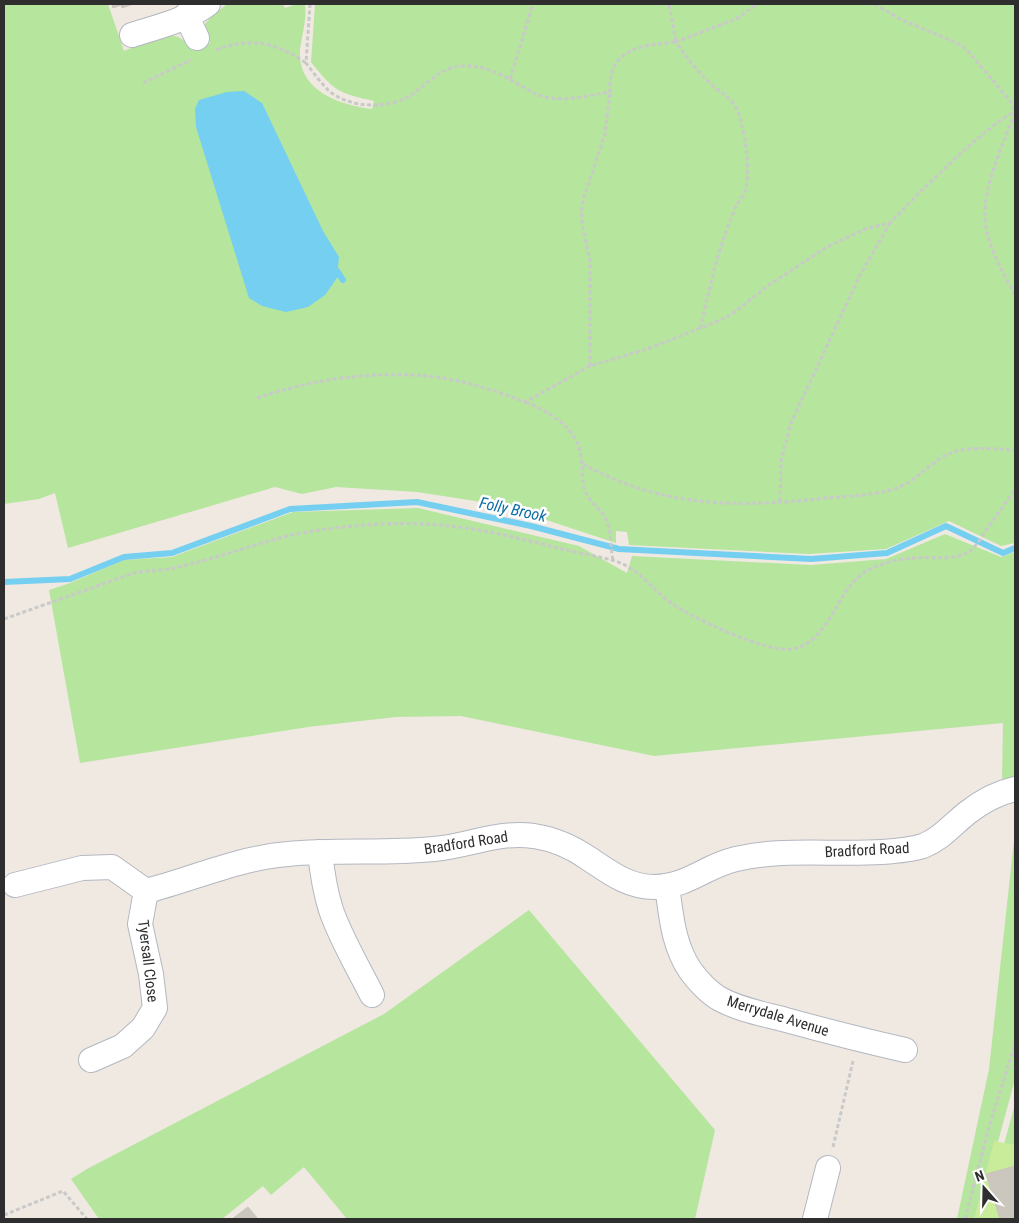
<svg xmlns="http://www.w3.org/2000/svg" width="1019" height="1223" font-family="'Roboto Condensed',sans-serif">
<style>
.green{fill:#b6e59e}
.pitch{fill:#c9ec9a}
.water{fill:#75cff0}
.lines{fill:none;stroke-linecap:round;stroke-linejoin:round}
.stream{stroke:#75cff0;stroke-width:6}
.building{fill:#cbc7bf;stroke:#cbc5ba}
.minor-casing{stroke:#b4b7c1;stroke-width:26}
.path{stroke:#c9c9c9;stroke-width:3;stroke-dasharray:4 2.5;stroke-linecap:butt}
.minor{stroke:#fff;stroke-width:24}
.labels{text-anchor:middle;stroke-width:5;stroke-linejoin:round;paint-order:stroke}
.street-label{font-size:15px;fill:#2e2e2e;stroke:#fff}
.water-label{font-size:16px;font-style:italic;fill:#0d6fa3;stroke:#fff}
</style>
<rect width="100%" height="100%" fill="#efe9e1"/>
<g class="green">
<path d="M4 4H108L124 51C150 41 175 22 193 51L210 43 204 25 211 17 227 4H283L285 8 297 4H305C307 19 302 35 300 50 297 91 340 105 372 109L374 101C338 93 334 91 311 62L315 4H1015V543L1001 546 949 521 886 549 809 554 629 545 627 532 616 531V543L501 505 417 492 336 487 302 494 275 487 68 548 55 493 39 499 4 504Z"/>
<polygon points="418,508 579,546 627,573 632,556 811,565 886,559 945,534 1001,557 1015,552 1015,778 1002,780 1003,723 654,756 461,716 396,717 308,727 80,763 49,590 70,583 124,560 172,557 293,512"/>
<polygon points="1015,831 1015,1079 977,1219 957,1219 989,1069"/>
<polygon points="529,910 715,1130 695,1219 347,1219 304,1167 271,1195 263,1186 222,1219 99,1219 71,1179 87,1169 384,1014"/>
<polygon points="1015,1104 1015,1163 997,1170"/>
</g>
<polygon class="pitch" points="994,1141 1015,1145 1015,1219 974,1219"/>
<polygon class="water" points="244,91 262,103 323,231 339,257 337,278 325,295 308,307 286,312 262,306 249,298 196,127 195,109 199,100 227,92"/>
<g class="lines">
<g class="stream">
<polyline points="337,271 343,280"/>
<polyline points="4,582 70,579 124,557 172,553 290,509 417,502 531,526 619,549 811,559 887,553 946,526 1003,553 1015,548"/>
</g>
</g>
<g class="building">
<polygon points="112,4 133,4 122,8 121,5 113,8"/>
<polygon points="1015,1166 1015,1219 1000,1219 986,1174"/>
<polygon points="248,1207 258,1219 232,1219"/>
</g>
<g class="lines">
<defs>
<g id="minor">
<polyline points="186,15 197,38"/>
<path d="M132 35C157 27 187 20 208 4"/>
<path d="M320 852C322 872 325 891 331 910 341 939 358 967 372 995"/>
<path d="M15 885 82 868 112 867 146 891C193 879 238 858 288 854 336 849 386 854 434 849 469 846 497 831 534 836 553 839 572 847 588 858 609 872 628 887 654 887 690 886 705 866 736 859 783 848 834 855 882 852 896 851 910 850 923 846 941 839 952 825 967 813 981 802 997 793 1015 789"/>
<path d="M667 886C671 914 673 945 690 970 697 980 709 993 720 999 740 1010 764 1014 786 1020 826 1031 865 1041 905 1050"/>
<polyline points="91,1060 123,1046 143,1028 155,1008 151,974 140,924 146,891"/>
<polyline points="815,1219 828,1168"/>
</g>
</defs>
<use href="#minor" class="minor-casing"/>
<g class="path">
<path d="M310 4 306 63C313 72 320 82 328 90 349 109 391 110 414 93 429 82 442 67 462 66 478 65 496 71 509 79 523 86 535 96 550 98 570 101 591 95 610 92 607 48 643 45 676 42L669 4"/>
<polyline points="875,4 900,19 961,45 967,50 1011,102 1015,110"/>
<path d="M216 50C250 37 276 42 306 63"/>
<polyline points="510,79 533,4"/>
<polyline points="143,83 191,60"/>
<path d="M1015 113C1003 144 983 186 985 220 987 245 1003 273 1015 295"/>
<path d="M700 328C707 301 712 274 721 247 725 234 730 221 735 208 738 202 743 197 745 191 751 172 745 123 735 106 729 96 718 91 710 83 697 71 686 57 676 42L736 19 757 4"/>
<polyline points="590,366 590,260 583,230 581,213 584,197 605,134 610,92"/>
<path d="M257 398C310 380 369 371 426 376 461 379 493 390 525 402L590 366 650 348 723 319 732 314 769 285 827 247 865 229 890 223 918 194 965 149 999 121 1015 111"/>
<path d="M526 402C550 413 577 427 581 456 583 468 581 480 585 491 589 502 600 508 606 519 612 531 610 547 613 560"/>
<path d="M583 464C662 508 738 508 826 498 847 496 870 496 890 490 912 485 925 467 944 456 965 445 992 449 1015 450"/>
<polyline points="780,501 781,461 791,423 859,277 890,223"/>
<path d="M4 619 134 573C149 570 164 571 178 567 220 558 260 541 302 533 351 524 401 521 450 526 488 530 525 540 562 549 579 553 598 556 615 561 637 568 649 585 666 599 686 616 768 654 793 649 828 642 836 593 862 574 876 564 897 559 914 558 931 556 957 562 971 550 977 545 982 537 986 530 996 517 1005 503 1015 490"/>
<polyline points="833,1147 853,1061"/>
<polyline points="4,1215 63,1191 87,1219"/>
<polyline points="965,1219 989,1127 1015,1044"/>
</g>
<use href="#minor" class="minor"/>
</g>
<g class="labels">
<g class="street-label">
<text transform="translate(466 843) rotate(-9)" y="5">Bradford Road</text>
<text transform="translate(867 850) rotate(-3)" y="5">Bradford Road</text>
<text transform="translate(148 961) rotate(83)" y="5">Tyersall Close</text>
<text transform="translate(778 1016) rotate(17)" y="5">Merrydale Avenue</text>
</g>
<g class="water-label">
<text transform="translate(513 509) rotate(12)" y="6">Folly Brook</text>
</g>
</g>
<rect width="1019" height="1223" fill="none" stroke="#2e2e2e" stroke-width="10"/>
<g transform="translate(984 1188) rotate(340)" stroke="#ffffff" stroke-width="4" paint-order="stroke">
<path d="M0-4L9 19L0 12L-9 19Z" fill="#2e2e2e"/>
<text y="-8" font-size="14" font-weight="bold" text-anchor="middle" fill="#2e2e2e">N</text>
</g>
</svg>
